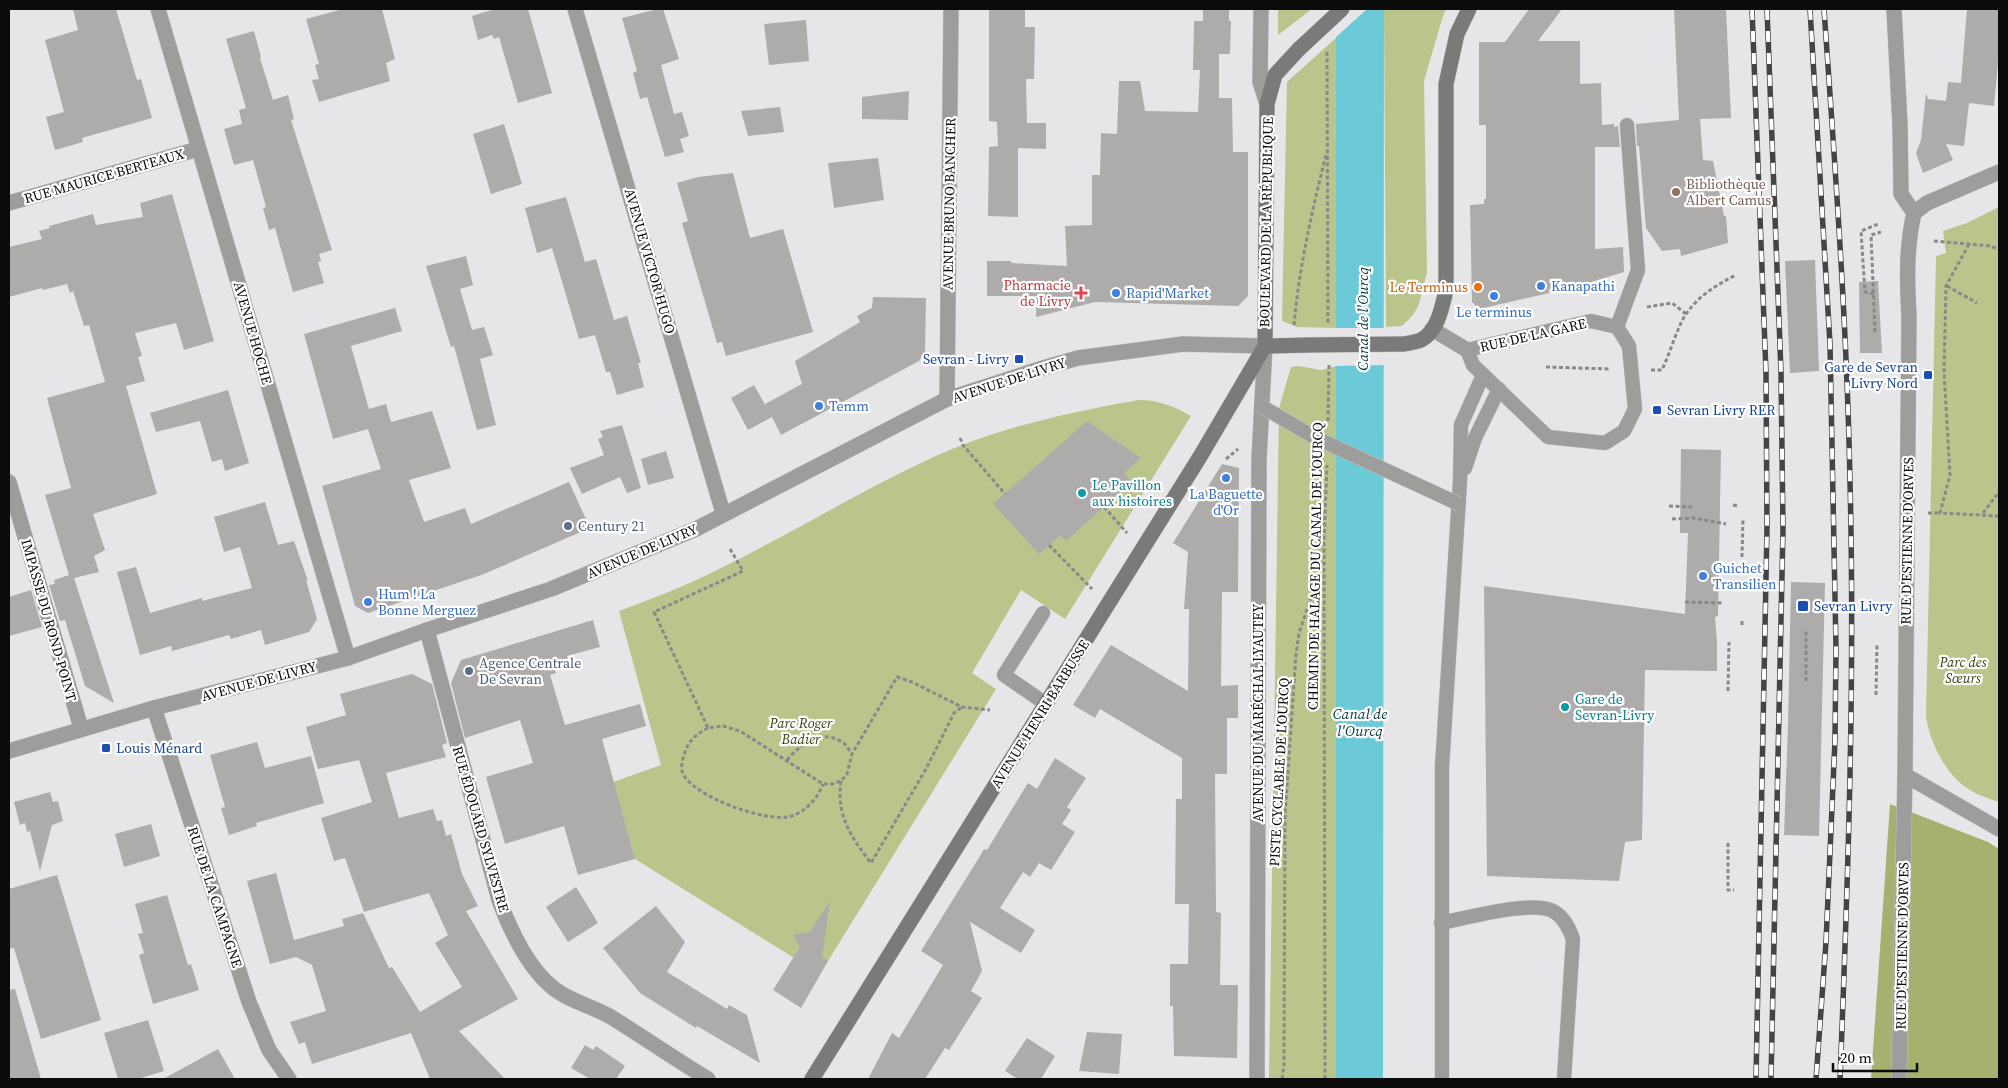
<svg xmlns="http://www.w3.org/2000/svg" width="2008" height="1088" font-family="'Source Serif 4',serif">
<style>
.green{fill:#bac58c}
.forest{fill:#a5b16e}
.water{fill:#6cc9d7}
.pier{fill:#e6e6e8}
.building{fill:#aeacab}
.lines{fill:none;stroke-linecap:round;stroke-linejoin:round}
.service-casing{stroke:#c3c3c5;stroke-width:15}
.minor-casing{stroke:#c3c3c5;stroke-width:16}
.tertiary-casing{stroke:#c3c3c5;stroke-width:16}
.secondary-casing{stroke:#c3c3c5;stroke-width:16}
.path{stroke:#89898a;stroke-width:3;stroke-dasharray:4 2.5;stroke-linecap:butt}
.service{stroke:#9d9d9c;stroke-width:14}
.minor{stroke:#9d9d9c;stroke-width:15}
.tertiary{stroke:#9d9d9c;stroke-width:15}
.secondary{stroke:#7a7a79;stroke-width:15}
.rail-casing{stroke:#444445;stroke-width:5.5}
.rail{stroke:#fff;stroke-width:4;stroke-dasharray:11;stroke-linecap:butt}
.service-bridge-casing{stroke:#c3c3c5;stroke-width:15;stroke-linecap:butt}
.secondary-bridge-casing{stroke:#c3c3c5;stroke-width:16;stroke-linecap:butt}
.service-bridge{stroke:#9d9d9c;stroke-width:14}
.secondary-bridge{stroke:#7a7a79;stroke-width:15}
.education-dot{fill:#8d6e63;stroke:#fff;stroke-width:2}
.shop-dot{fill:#3f7fe0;stroke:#fff;stroke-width:2}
.food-dot{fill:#e8710a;stroke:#fff;stroke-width:2}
.health-dot{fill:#e0444e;stroke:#fff;stroke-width:2}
.transit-dot{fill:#1a4fb4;stroke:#fff;stroke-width:2}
.culture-dot{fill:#0f9aa8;stroke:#fff;stroke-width:2}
.service-dot{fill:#5c6f8a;stroke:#fff;stroke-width:2}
.labels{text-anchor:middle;stroke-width:4.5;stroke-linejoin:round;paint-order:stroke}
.street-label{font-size:14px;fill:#0b0b0c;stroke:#fff}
.education-label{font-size:14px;fill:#785e54;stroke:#fff;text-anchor:start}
.health-label{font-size:14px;fill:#be3a42;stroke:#fff;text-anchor:end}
.shop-label{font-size:14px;fill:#366cbe;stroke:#fff;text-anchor:start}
.food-label{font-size:14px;fill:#c56008;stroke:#fff;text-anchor:end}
.transit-label{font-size:14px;fill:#164399;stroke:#fff;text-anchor:start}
.culture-label{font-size:14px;fill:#0d838f;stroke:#fff;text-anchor:start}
.service-label{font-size:14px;fill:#4e5e75;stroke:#fff;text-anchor:start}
.park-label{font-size:14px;font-style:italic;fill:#3b420f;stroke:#fff}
.water-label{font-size:15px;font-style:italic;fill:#0c393f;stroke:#fff}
</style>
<rect width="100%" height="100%" fill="#e6e6e8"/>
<g class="green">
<polygon points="1278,9 1312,9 1278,35"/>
<polygon points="1384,9 1446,9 1442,19 1424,81 1427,272 1419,304 1413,315 1402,326 1386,327"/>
<polygon points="1337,37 1337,328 1297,327 1282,321 1287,82"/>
<path d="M1999 207V802C1987 798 1974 794 1964 786 1944 771 1929 740 1926 716L1936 256 1946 253 1943 231 1967 223Z"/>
<polygon points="1299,366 1321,370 1337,366 1336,1079 1269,1079 1279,408 1291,367"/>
<path d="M1139 400C1158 400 1174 406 1191 416L1065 619 1021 590 972 673 996 689 820 974 635 859 613 782 661 765 619 611C651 599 683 587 713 572 794 533 870 484 952 449 1011 425 1076 411 1139 400Z"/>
</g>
<polygon class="forest" points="1890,804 1988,842 1999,849 1999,1079 1871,1079"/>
<polygon class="water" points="1336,9 1384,9 1383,1079 1336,1079"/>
<g class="pier">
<polygon points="1334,9 1367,9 1334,39"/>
<polygon points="1335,328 1386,328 1386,365 1335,366"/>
</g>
<g class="building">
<polygon points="73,9 116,9 137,80 141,79 152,118 82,138 83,142 55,150 46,117 64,112 45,40 78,30"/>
<polygon points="343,9 382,9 395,59 386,63 390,81 319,102 312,80 319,79 315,65 319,64 306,19"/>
<polygon points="495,9 528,9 552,93 518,103 499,37 494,39 492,35 478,40 472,16"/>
<polygon points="658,9 663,9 679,59 661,65 674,114 682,112 689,136 680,139 684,152 665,157 647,97 640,99 633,73 637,71 622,18"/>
<polygon points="989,9 1025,9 1025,27 1035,27 1034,79 1026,79 1027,123 1046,123 1046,149 1018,148 1018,217 988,216 989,147 998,146 997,122 989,121"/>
<polygon points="1203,9 1229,9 1229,21 1231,21 1230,54 1219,54 1219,98 1232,98 1233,152 1248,152 1248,296 1238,306 1095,302 1036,317 1037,296 987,296 987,261 1011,261 1011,263 1067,266 1065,226 1092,225 1092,175 1100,175 1101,133 1117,134 1119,81 1140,81 1145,111 1198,112 1200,70 1193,70 1194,21 1203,21"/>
<polygon points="1529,9 1562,9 1538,41 1580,41 1580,84 1601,83 1602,125 1614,124 1614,127 1618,126 1620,147 1595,147 1595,249 1623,247 1624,272 1575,287 1479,309 1472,302 1470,205 1484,204 1484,199 1486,199 1486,125 1479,125 1479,42 1505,42"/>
<polygon points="1674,9 1726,9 1731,118 1700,119 1703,160 1713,161 1724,216 1726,216 1728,243 1681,256 1680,249 1662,251 1646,228 1639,146 1637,146 1636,124 1679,120"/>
<polygon points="1967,9 1999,9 1999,52 1994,106 1969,103 1964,146 1946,144 1953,160 1923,173 1916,153 1921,140 1926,93 1928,99 1946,101 1948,82 1961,83"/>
<polygon points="806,20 809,61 769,65 764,24"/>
<polygon points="254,31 261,57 260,58 273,100 288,95 294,119 291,120 332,250 319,254 321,261 318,262 324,283 293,292 275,228 269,230 263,208 266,207 253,160 234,165 224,129 242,124 239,110 246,108 226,39"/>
<polygon points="909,91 908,120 862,119 862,97"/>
<polygon points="780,107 784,132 748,136 741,111"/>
<polygon points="504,124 522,184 491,194 473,134"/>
<polygon points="878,158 884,200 834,208 828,163"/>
<polygon points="733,173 750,238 783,229 813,332 726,356 722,342 717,343 682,223 688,221 677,183 698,177"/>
<polygon points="172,194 214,341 184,350 176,323 135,333 142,356 138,357 145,381 126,386 157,494 93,514 105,550 94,556 99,572 74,578 114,703 85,686 65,620 60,621 49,585 55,584 54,580 69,575 45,495 71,488 47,398 105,382 89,325 84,326 73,291 70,293 67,284 43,290 42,288 9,297 9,247 42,239 39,231 50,228 49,226 93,214 96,225 143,217 140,203"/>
<polygon points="566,197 585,262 596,259 614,320 627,316 641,363 638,363 644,387 617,395 610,372 606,372 595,335 579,339 552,248 537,253 525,208"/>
<polygon points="466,256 473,285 460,289 472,330 484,327 493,355 480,359 496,425 477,430 454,346 451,347 426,266"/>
<polygon points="1815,260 1819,371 1790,373 1785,261"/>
<polygon points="1878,281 1882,353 1860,353 1859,282"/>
<polygon points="873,297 926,298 925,352 919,361 781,435 772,417 748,430 731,398 754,385 768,410 765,404 802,384 795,361 860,322 857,316 872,308"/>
<polygon points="395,308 402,331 351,346 369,409 386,404 391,422 432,411 451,468 409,480 424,522 465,508 471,524 569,482 590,528 484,574 368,613 355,606 322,486 381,469 368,429 333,439 304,334"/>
<polygon points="228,390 249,463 225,471 222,459 212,462 200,421 156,432 150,413"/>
<polygon points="1087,421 1141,458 1124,473 1132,482 1066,541 1061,535 1039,554 993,504"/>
<polygon points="622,425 641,488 627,493 620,477 582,494 570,468 604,455 598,439 603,437 600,431"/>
<polygon points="1681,449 1721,450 1718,616 1715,617 1717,642 1717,671 1645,670 1642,840 1625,842 1619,881 1487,876 1484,586 1685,614 1688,533 1680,533"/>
<polygon points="666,451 674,478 648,485 641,459"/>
<polygon points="1222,464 1239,468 1238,592 1222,592 1221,686 1238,685 1238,718 1227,718 1227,774 1215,774 1216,912 1221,913 1220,985 1238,985 1237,1058 1174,1056 1173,1006 1170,1006 1170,964 1188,964 1189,904 1175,904 1176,799 1182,799 1182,758 1100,709 1095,718 1073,705 1111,645 1188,691 1189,609 1184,609 1188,552 1173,543"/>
<polygon points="265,502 278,545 294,541 308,581 306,580 317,619 309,632 265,645 261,630 231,639 229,635 172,651 171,646 140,655 117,572 136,567 150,613 202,598 202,601 252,588 240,547 224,552 214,517"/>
<polygon points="1791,582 1825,583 1819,836 1784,835 1788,724"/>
<polygon points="31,590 42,627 9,636 9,597"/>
<polygon points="593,620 600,647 567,656 569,664 554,668 556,673 550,675 565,725 640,704 646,726 602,739 635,859 578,875 564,826 505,844 486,777 533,763 520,720 465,738 451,683 461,660"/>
<polygon points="412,674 432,684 447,743 442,745 446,757 386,773 399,818 433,809 437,821 442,820 446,836 451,834 462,874 478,906 466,911 518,999 459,1031 505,1079 430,1079 411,1033 312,1064 305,1042 299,1044 290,1022 326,1011 312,965 296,957 270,964 247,881 276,873 294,940 344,926 342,919 363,913 389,968 392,967 420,1012 462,987 435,943 448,935 429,893 364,912 345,858 334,861 321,818 372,802 359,760 318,769 306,727 346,715 340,694"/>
<polygon points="257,742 265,768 311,756 324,803 256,823 257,826 229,835 221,808 225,807 210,755"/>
<polygon points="1055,758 1086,778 1067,807 1071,810 1062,824 1075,832 1051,870 1039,863 1030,877 1023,872 1000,908 1035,930 1021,953 970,922 982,971 971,991 982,998 949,1050 945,1048 925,1079 868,1079 892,1033 899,1038 943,965 921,951 980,856 984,849 987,850 1028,783 1037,789"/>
<polygon points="50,792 53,802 58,801 63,821 52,825 40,871 30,831 27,832 25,823 20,825 14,802"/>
<polygon points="151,824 160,856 124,867 115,834"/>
<polygon points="57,875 101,1020 41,1039 14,948 9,949 9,889"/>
<polygon points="576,887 598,923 568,942 546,907"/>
<polygon points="167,895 188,965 191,964 199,990 153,1004 139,955 144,953 138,934 143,933 135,904"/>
<polygon points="830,901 822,957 828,961 801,1008 773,990 800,947 793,935 810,932"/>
<polygon points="656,906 685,942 667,972 727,1009 729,1005 747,1015 760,1063 697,1026 696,1028 640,993 603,948"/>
<polygon points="15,989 41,1079 9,1079 9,990"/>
<polygon points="148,1020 164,1071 138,1079 118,1079 104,1033"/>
<polygon points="1087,1032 1122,1034 1119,1074 1079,1071"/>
<polygon points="1027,1038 1055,1056 1041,1079 1018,1079 1005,1071"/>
<polygon points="585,1045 593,1050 596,1046 625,1066 616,1079 590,1079 571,1068"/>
<polygon points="218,1049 235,1079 163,1079"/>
</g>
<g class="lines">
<defs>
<g id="service">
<polygon points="1591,321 1617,327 1629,346 1635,409 1624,431 1605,443 1548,437 1473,365 1467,350"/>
<polyline points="1617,327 1638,270 1627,125"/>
<polyline points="1465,468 1475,438 1499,389"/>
<polyline points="1043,613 1004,675 1046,704"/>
<path d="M1441 923C1467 918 1531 900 1553 911 1564 917 1569 928 1573 939L1564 1079"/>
<polyline points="1442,1079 1442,767 1460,481 1461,425 1483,375"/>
</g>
<g id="minor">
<polyline points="158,9 348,658"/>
<polyline points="575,9 723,513"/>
<polyline points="1261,9 1260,82 1267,104"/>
<polyline points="9,203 198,149"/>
<polyline points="1432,329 1467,350"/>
<polyline points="947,399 951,9"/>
<polyline points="9,482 81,728"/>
<path d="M427 630 499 900C511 932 531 976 562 994 577 1003 595 1008 611 1017 643 1037 675 1059 708 1079"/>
<polyline points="154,708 249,1002 269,1050 289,1079"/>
<polyline points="1257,1079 1259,459 1265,346"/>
<polyline points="1899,1079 1905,775"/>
</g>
<g id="tertiary">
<path d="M1894 9 1900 125 1901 194 1914 213C1906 248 1907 281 1909 316L1905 775 1999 829"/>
<polyline points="1914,213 1927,203 1999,172"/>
<polyline points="9,751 154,708 348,658 427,630 551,589 696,529 947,399 1043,368 1078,358 1183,344 1265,346"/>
</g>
<g id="secondary">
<path d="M1404 344C1409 343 1416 342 1421 340 1438 331 1442 307 1446 290V84L1457 34 1469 9"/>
<polyline points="1265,346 1308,345"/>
<polyline points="812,1079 1201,455 1265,346 1267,104 1275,75 1299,49"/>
</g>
</defs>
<use href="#service" class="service-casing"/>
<use href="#minor" class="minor-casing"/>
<use href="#tertiary" class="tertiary-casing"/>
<use href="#secondary" class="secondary-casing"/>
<g class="path">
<polyline points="1327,52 1328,324"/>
<polyline points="1934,241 1991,246 1999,250"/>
<polyline points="1969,244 1946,286 1944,372 1950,475 1940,513 1999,516"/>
<polyline points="1947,286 1977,303"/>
<polyline points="1874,294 1865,292 1861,231 1878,224"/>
<polyline points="1647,307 1672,303 1686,314"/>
<path d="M1294 325C1299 268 1312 211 1326 155"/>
<polyline points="1875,332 1871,235 1881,232"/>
<polyline points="1546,367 1610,369"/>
<path d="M1651 370H1662C1669 355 1674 338 1681 323 1692 300 1714 286 1736 275"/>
<polyline points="1328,421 1329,365"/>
<polyline points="960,438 963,445 1005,494"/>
<polyline points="1226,459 1238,449"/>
<polyline points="1733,505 1739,506"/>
<polyline points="1669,506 1692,507"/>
<polyline points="1104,507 1127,533"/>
<polyline points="1928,513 1940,513"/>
<polyline points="1983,513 1999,492"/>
<polyline points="1672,519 1693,518 1726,524"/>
<polyline points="1049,545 1092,589"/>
<polyline points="730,549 743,571 654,612 708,728 723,726 740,731 823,784 832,784 841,781 847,774 852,754 897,677 912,682 962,707 990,710"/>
<polyline points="1742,557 1743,519"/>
<polyline points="1743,587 1743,583"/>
<polyline points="1685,602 1723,603"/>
<polyline points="1742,625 1742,621"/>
<polyline points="1806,681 1806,630"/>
<polyline points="1728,691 1729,642"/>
<polyline points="1876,695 1877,644"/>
<path d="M708 728C697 734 689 740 685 752 683 758 681 765 682 771 689 796 769 824 792 816 806 811 818 798 823 784"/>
<path d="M787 760C799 746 821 728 842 742 846 744 849 750 852 754"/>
<path d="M841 781C836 815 851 837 871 863L926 769 954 713 962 707"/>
<polyline points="1728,843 1728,890 1734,890"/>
<polyline points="1282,1079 1284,1065 1285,816 1296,654 1299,633 1323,562"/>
<polyline points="1325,1079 1324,541 1327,465"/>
</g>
<use href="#service" class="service"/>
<use href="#minor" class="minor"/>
<use href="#tertiary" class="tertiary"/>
<use href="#secondary" class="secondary"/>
<defs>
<g id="rail">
<polyline points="1752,9 1766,373 1767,528 1756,1079"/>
<polyline points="1767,9 1781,372 1783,529 1771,1079"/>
<polyline points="1810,9 1830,344 1836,648 1835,740 1826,942 1816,1079"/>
<path d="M1824 9C1835 166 1847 324 1850 482 1855 681 1848 880 1840 1079"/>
</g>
</defs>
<use href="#rail" class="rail-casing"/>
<use href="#rail" class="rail"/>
<defs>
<polyline id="service-bridge" points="1261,406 1314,437 1459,504"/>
<g id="secondary-bridge">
<polyline points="1299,49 1342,9"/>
<polyline points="1308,345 1404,344"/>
</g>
</defs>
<use href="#service-bridge" class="service-bridge-casing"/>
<use href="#secondary-bridge" class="secondary-bridge-casing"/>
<use href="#service-bridge" class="service-bridge"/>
<use href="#secondary-bridge" class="secondary-bridge"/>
</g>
<circle class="education-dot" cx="1676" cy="192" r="5"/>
<g class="shop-dot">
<circle cx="1541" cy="286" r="5"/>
<circle cx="1116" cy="293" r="5"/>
<circle cx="1494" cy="296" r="5"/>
<circle cx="819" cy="406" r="5"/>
<circle cx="1226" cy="478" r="5"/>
<circle cx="1703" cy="576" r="5"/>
<circle cx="368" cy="602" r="5"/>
</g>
<circle class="food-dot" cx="1478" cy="287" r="5"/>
<path class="health-dot" d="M1078.5 285.5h5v5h5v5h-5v5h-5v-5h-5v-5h5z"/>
<g class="transit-dot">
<rect x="1014" y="354" width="10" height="10" rx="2.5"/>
<rect x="1923" y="370" width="10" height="10" rx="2.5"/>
<rect x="1652" y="405" width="10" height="10" rx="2.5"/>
<rect x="1797" y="600" width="12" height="12" rx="2.5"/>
<rect x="101" y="743" width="10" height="10" rx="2.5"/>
</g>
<g class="culture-dot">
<circle cx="1082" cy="493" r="5"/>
<circle cx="1565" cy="707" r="5"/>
</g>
<g class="service-dot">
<circle cx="568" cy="526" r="5"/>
<circle cx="469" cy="671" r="5"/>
</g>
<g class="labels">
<g class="street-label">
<text transform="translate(104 176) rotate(-16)" y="5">RUE MAURICE BERTEAUX</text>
<text transform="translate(949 204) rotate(-89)" y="5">AVENUE BRUNO BANCHER</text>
<text transform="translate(1266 222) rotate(-89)" y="5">BOULEVARD DE LA RÉPUBLIQUE</text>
<text transform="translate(650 261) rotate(74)" y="5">AVENUE VICTOR HUGO</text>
<text transform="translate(253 333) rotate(74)" y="5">AVENUE HOCHE</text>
<text transform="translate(1533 335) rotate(-13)" y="5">RUE DE LA GARE</text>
<text transform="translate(1009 380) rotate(-18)" y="5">AVENUE DE LIVRY</text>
<text transform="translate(1907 541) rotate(-89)" y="5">RUE D'ESTIENNE D'ORVES</text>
<text transform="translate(642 551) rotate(-23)" y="5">AVENUE DE LIVRY</text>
<text transform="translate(1315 566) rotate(-89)" y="5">CHEMIN DE HALAGE DU CANAL DE L'OURCQ</text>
<text transform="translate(49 620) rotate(74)" y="5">IMPASSE DU ROND-POINT</text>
<text transform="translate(259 681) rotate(-15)" y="5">AVENUE DE LIVRY</text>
<text transform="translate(1258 713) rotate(-90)" y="5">AVENUE DU MARÉCHAL LYAUTEY</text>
<text transform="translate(1040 714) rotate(-58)" y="5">AVENUE HENRI BARBUSSE</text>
<text transform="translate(1279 772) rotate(-87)" y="5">PISTE CYCLABLE DE L'OURCQ</text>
<text transform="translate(481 829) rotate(74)" y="5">RUE ÉDOUARD SYLVESTRE</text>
<text transform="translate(215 897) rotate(72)" y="5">RUE DE LA CAMPAGNE</text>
<text transform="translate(1902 946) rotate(-89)" y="5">RUE D'ESTIENNE D'ORVES</text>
</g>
<g class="education-label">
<text x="1686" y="189">Bibliothèque<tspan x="1686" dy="16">Albert Camus</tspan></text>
</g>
<g class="health-label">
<text x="1071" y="290">Pharmacie<tspan x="1071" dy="16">de Livry</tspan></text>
</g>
<g class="shop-label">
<text x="1551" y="291">Kanapathi</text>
<text x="1126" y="298">Rapid'Market</text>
<text x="1494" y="317" text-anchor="middle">Le terminus</text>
<text x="829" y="411">Temm</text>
<text x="1226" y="499" text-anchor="middle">La Baguette<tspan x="1226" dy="16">d'Or</tspan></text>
<text x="1713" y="573">Guichet<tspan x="1713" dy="16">Transilien</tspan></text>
<text x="378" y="599">Hum ! La<tspan x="378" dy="16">Bonne Merguez</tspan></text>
</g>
<g class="food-label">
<text x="1468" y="292">Le Terminus</text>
</g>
<g class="transit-label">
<text x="1009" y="364" text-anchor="end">Sevran - Livry</text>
<text x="1918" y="372" text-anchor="end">Gare de Sevran<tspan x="1918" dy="16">Livry Nord</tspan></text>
<text x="1667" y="415">Sevran Livry RER</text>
<text x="1814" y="611">Sevran Livry</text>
<text x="116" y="753">Louis Ménard</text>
</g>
<g class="culture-label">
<text x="1092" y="490">Le Pavillon<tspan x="1092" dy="16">aux histoires</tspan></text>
<text x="1575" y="704">Gare de<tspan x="1575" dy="16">Sevran-Livry</tspan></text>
</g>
<g class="service-label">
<text x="578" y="531">Century 21</text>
<text x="479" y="668">Agence Centrale<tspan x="479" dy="16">De Sevran</tspan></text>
</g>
<g class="park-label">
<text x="1963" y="667">Parc des<tspan x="1963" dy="16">Sœurs</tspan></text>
<text x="801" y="728">Parc Roger<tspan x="801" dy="16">Badier</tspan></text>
</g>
<g class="water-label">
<text transform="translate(1363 319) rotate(-90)" y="5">Canal de l'Ourcq</text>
<text x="1360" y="719">Canal de<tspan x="1360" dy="17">l'Ourcq</tspan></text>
</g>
</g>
<rect width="2008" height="1088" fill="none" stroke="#0b0b0c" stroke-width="20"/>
<path d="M1833 1063v8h84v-8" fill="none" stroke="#0b0b0c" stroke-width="2.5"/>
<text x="1840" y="1063" font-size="15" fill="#0b0b0c" stroke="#ffffff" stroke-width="4" paint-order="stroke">20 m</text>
</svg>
